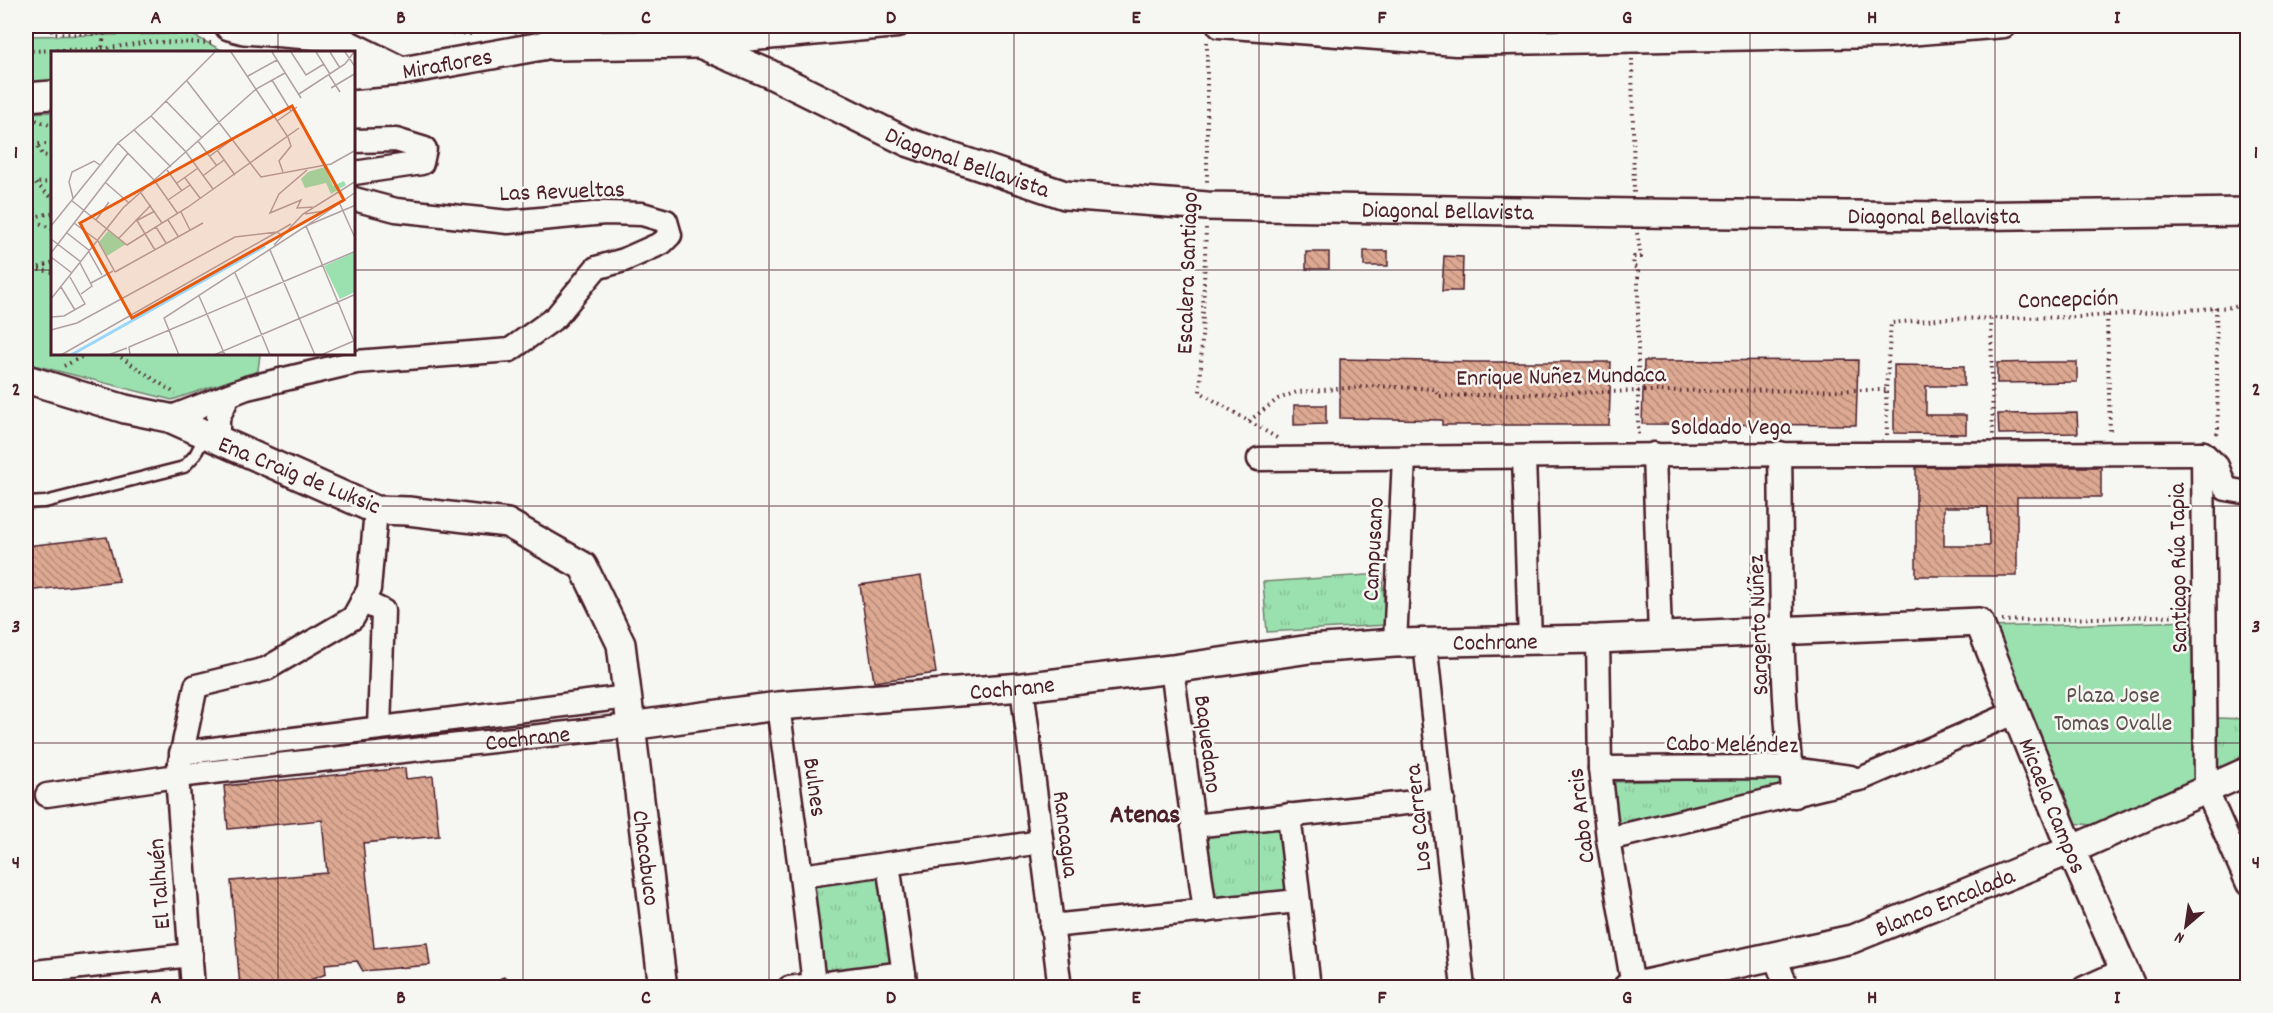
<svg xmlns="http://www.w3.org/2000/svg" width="2273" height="1013" font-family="Dekko,sans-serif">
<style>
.grass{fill:url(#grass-tufts);stroke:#72806d;stroke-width:1.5}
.green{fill:#9be1af;stroke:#72806d;stroke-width:1.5}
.building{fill:url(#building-back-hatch);stroke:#4a1f2b;stroke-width:1.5;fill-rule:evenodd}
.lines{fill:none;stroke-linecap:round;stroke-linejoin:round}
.service-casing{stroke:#4a1f2b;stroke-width:15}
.minor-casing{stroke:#4a1f2b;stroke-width:27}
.tertiary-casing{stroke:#4a1f2b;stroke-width:32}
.path{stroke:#4a1f2b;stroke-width:4;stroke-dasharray:1.5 4.5;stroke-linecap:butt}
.service{stroke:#f6f6f2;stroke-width:10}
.minor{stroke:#f6f6f2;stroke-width:22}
.tertiary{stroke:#f6f6f2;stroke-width:27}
.grid{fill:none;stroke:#4a1f2b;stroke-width:1.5;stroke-opacity:0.55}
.labels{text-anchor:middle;stroke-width:5;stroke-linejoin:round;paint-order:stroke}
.street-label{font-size:24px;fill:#4a1f2b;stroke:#f6f6f2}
.park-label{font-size:24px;fill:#5e504c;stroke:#f6f6f2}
.neighbourhood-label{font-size:26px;font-weight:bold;fill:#4a1f2b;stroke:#f6f6f2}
.inset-river{fill:none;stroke:#99d7fa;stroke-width:3}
.inset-road{fill:none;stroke:#b1a0a2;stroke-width:1.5}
.view{fill:#e8590c;fill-opacity:0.15;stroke:#e8590c;stroke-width:3}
.inset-edge{fill:none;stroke:#4a1f2b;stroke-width:3}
.neatline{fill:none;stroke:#4a1f2b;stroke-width:2}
.grid-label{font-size:20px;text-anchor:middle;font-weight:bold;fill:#4a1f2b}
</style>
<defs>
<pattern id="grass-tufts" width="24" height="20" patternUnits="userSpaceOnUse" patternTransform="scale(1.5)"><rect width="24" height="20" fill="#9be1af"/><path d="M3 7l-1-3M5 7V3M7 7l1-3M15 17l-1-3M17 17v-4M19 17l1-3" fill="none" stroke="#87c197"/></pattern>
<pattern id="building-back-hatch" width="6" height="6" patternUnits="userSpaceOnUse" patternTransform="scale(1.5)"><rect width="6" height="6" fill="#dda992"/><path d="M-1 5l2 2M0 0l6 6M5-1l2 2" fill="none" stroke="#b58977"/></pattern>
</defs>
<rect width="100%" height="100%" fill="#f6f6f2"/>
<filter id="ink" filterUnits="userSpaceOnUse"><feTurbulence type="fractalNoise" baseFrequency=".0167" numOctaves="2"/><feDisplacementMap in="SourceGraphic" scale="12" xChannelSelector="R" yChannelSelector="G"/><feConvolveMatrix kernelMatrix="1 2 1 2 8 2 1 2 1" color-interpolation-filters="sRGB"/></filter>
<g filter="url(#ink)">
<g class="grass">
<polygon points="1382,574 1386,625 1267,632 1263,582"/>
<polygon points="2215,718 2247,719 2247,755 2213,772"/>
<polygon points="1782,777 1787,790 1618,826 1612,782"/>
<polygon points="1277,821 1286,894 1210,903 1201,830"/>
<polygon points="880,871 892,968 821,976 810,879"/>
</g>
<g class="green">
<polygon points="191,34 225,52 52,52 52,84 26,85 26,36"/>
<polygon points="52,112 52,354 260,354 258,371 172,400 26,363 26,201 30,166 26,166 26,113"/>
<polygon points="2194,621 2201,777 2092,825 2073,823 1987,627"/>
</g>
<g class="building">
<rect x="1364" y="251" width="24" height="15"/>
<rect x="1306" y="252" width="23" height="17"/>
<polygon points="1444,256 1463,257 1462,291 1442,291"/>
<polygon points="1340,359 1473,362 1611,362 1609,425 1442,425 1442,420 1340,418"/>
<polygon points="1858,360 1856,425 1642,424 1644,361"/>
<polygon points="2045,362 2077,362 2077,382 1997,383 1997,363"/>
<polygon points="1894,365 1964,366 1964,386 1926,386 1926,415 1966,415 1966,434 1894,433"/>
<polygon points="1294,405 1326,405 1326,424 1294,425"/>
<polygon points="2077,413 2078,433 1999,434 1998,414"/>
<path d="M1916 467H2101V497H2017V576H1916ZM1944 507H1988L1989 546H1944Z"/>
<polygon points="107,537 119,581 26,591 26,546"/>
<polygon points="921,576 936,673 874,682 860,585"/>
<polygon points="405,768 406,779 433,776 439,836 363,843 374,948 427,943 430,965 363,971 357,961 325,964 326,974 310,980 311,987 240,987 231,881 327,873 322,820 228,829 224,786"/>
</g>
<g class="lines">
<defs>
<g id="service">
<polyline points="26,503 45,502 184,467 195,455 205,436"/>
<polyline points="504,984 505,988"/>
</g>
<g id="minor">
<polyline points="1219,26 1456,44 1884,36 2004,26"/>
<polyline points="700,44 897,26"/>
<polyline points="354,141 396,140 425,149 422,163 354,173"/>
<polyline points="169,418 247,388 356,362 510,350 556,317 596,268 624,260 662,243 670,235 666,221 642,214 605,213 508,222 396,210 354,199"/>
<polyline points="218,440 218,418 229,395"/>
<path d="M1780 453C1782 567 1779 683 1794 796"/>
<polyline points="2203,453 2206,789 2248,884"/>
<polyline points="2203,453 2217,466 2226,489 2248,493"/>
<polyline points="1654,454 1660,636"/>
<polyline points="1524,457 1530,641"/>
<path d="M1259 459C1574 455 1888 453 2203 453"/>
<polyline points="362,601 383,611 379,728"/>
<polyline points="1598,639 1600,768 1608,839 1633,986"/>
<polyline points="1395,643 1404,458"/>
<polyline points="1425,643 1463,988"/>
<polyline points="1172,669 1205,911"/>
<polyline points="1022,687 1060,988"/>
<polyline points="778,706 801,876 814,984"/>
<polyline points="181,753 627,697"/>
<polyline points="1600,768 1777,767 1850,777"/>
<path id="s1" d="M47 795 177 776 630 726"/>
<polyline points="1289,815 1309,988"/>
<polyline points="1193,826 1443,799"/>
<polyline points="1608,839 1863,778 2016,712"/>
<polyline points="888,864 906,988"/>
<polyline points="801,876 1041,842"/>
<polyline points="1051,926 1298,901"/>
<polyline points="1775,957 1787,988"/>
<polyline points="26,973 191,955"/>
<polyline points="193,988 177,776 196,686 266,669 353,618 369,589 376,510"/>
<polyline points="789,988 904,973"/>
<polyline points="2084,988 2124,970"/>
</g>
<g id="tertiary">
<polyline points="229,26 244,30 333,37 402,71"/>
<path id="s2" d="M689 26 700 44 770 74 907 142 1065 195 1207 206 1634 213 1945 216 2248 212"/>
<polyline points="555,46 700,44"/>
<path id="s3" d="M354 75 402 71 542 46 588 26"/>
<polyline points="26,97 52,95"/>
<path id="s4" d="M26 379 125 409 169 418 376 510 408 511 507 523 583 566 621 644 663 988"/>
<path id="s5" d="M630 726 778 706 1022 687 1172 669 1310 649 1395 643 1598 639 1979 622 2071 850 2132 988"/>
<path id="s6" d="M1627 988 1852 939 2071 850 2248 771"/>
</g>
</defs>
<use href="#service" class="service-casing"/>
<use href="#minor" class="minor-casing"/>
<use href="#tertiary" class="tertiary-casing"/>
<g class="path">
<polyline points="444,26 447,33 471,34"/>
<polyline points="1207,42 1207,185"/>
<polyline points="102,49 149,42 215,43"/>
<polyline points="26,51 102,49 104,34 52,33 51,26"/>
<polyline points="1632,59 1634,193"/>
<polyline points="36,120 52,126"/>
<polyline points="52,144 37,144 42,155 52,157"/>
<polyline points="52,182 35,183 52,198"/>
<polyline points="52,213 29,218 52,229"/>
<polyline points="1206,228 1200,392 1277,438"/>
<polyline points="1637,233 1641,257 1634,257 1633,266 1638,269 1638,437"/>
<polyline points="52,263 34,269 52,272"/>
<polyline points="2216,307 2218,431 2216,438"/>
<polyline points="2107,315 2110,434"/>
<polyline points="1991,319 1993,435"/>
<polyline points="116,354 176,394"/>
<polyline points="64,366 87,354"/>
<polyline points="1249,421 1278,399 1297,392 1376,386 1435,389 1439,396 1645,391 1886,390"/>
<polyline points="26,433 31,404"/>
<polyline points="1887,435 1886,390 1891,323 1939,319 2079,317 2248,306"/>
<polyline points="2002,621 2187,615"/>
</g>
<use href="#service" class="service"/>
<use href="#minor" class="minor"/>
<use href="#tertiary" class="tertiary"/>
</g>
</g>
<path class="grid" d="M278 26V52M523 26V988M769 26V988M1014 26V988M1259 26V988M1504 26V988M1750 26V988M1995 26V988M26 270H52M354 270H2248M278 354V988M26 506H2248M26 743H2248"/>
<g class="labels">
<g class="street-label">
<text dy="8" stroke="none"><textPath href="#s3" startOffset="94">Miraflores</textPath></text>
<text dy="8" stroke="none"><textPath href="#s2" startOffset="314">Diagonal Bellavista</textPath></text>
<text transform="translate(562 190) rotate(-2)" y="8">Las Revueltas</text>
<text dy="8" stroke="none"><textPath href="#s2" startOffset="800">Diagonal Bellavista</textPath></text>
<text dy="8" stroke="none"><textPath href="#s2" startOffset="1286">Diagonal Bellavista</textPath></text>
<text transform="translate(1186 273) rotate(-88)" y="8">Escalera Santiago</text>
<text transform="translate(2068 298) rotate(-2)" y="8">Concepción</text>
<text transform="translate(1561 375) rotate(-1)" y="8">Enrique Nuñez Mundaca</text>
<text x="1731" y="434">Soldado Vega</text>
<text transform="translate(300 474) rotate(22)" y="8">Ena Craig de Luksic</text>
<text transform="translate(1372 549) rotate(-87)" y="8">Campusano</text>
<text transform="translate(2177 568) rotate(-91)" y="8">Santiago Rúa Tapia</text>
<text transform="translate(1757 625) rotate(-92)" y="8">Sargento Núñez</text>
<text dy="8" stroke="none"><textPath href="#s5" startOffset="870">Cochrane</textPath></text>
<text dy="8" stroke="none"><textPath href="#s5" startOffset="384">Cochrane</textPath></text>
<text dy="8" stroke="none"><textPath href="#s1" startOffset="484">Cochrane</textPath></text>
<text transform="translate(1732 743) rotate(1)" y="8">Cabo Meléndez</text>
<text transform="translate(1209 744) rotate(83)" y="8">Baquedano</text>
<text transform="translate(816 787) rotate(82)" y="8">Bulnes</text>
<text dy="8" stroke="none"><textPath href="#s5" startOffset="1552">Micaela Campos</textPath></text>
<text transform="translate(1580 816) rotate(-97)" y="8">Cabo Arcis</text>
<text transform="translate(1417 818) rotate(-96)" y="8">Los Carrera</text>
<text transform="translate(1067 834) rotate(83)" y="8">Rancagua</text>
<text dy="8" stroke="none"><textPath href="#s4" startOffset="896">Chacabuco</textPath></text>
<text transform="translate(158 884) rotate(-94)" y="8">El Talhuén</text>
<text dy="8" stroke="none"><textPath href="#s6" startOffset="330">Blanco Encalada</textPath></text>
</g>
<g class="park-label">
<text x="2113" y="702">Plaza Jose<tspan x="2113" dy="28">Tomas Ovalle</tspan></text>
</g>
<g class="neighbourhood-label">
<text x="1145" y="822">Atenas</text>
</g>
</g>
<g transform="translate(51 51)">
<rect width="304" height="304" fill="#f6f6f2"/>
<path d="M274 116 282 135 293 130 295 134 280 143 275 132 254 137 250 128 257 121ZM57 180 75 193 56 205 48 191ZM304 201V241L289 248 273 215Z" fill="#9be1af"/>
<path class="inset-river" d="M20 304 214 195"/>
<path class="inset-road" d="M180 1 237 86 240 95 228 110 232 121M221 1 250 47M240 1 255 24 273 13M265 1 279 23M279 1 289 17M294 1 305 17M278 24 289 41M197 25 226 9M221 29 240 60M136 30 210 126 280 113 305 99M280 37 305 22M248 43 294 13 303 1M115 50 151 87M100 65 135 101 162 138M226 70 246 56M83 79 120 116M147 90 166 115M67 92 103 129 127 163M166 99 184 124M159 105 179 90M116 119 131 140M256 119 228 143 219 162 250 149 246 157 264 156M153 124 173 109M134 127 149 147M55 132 78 152M126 132 147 117M90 142 111 172M22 147 18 131 21 121 43 110 49 114M20 149 76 194 137 156 248 77M117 149 139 134M288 151 305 189M130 161 139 179M254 163 273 160M85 168 104 199M45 169 58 151M117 169 127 185M85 170 104 160M23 172 47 190 64 221M0 175 67 92 100 65 164 1M255 175 287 251 305 243M255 175 305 141M105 176 115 192M16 182 39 200M68 187 100 154M0 188 30 211M223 194 252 163 305 130M219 199 264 304M38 201 51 224M0 202 77 102M0 206 21 222M29 212 41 235 30 243M64 221 152 172M184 222 195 246M40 232 62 220M10 236 24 259M148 245 174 304M195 246 219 304M0 248 72 157 205 38 234 22M0 266 13 265 34 253 19 226M0 279 26 272 184 186 226 181 232 185M10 304 240 173M57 304 76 297M79 304 78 296 305 200M128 304 113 267 255 175 305 154M163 304 287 251 303 290M270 304 305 289"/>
<path class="view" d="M241 55 293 149 81 267 29 172Z"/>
<rect width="304" height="304" class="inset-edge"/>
</g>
<rect width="2273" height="1013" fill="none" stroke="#f6f6f2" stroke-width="66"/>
<g transform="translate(2186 926) rotate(209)" stroke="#f6f6f2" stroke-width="4.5" paint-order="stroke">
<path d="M0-4.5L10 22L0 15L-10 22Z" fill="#4a1f2b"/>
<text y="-9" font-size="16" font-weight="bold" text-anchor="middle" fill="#4a1f2b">N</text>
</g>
<rect x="33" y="33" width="2207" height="947" class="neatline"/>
<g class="grid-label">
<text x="156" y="23">A</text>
<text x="401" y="23">B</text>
<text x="646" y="23">C</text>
<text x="891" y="23">D</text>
<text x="1136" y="23">E</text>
<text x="1382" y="23">F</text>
<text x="1627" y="23">G</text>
<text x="1872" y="23">H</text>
<text x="2117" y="23">I</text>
<text x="16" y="158">1</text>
<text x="2256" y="158">1</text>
<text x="16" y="395">2</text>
<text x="2256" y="395">2</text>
<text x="16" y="632">3</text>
<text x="2256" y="632">3</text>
<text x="16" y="868">4</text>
<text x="2256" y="868">4</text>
<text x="156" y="1003">A</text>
<text x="401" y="1003">B</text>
<text x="646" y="1003">C</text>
<text x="891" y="1003">D</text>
<text x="1136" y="1003">E</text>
<text x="1382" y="1003">F</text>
<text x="1627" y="1003">G</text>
<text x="1872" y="1003">H</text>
<text x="2117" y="1003">I</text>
</g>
</svg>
